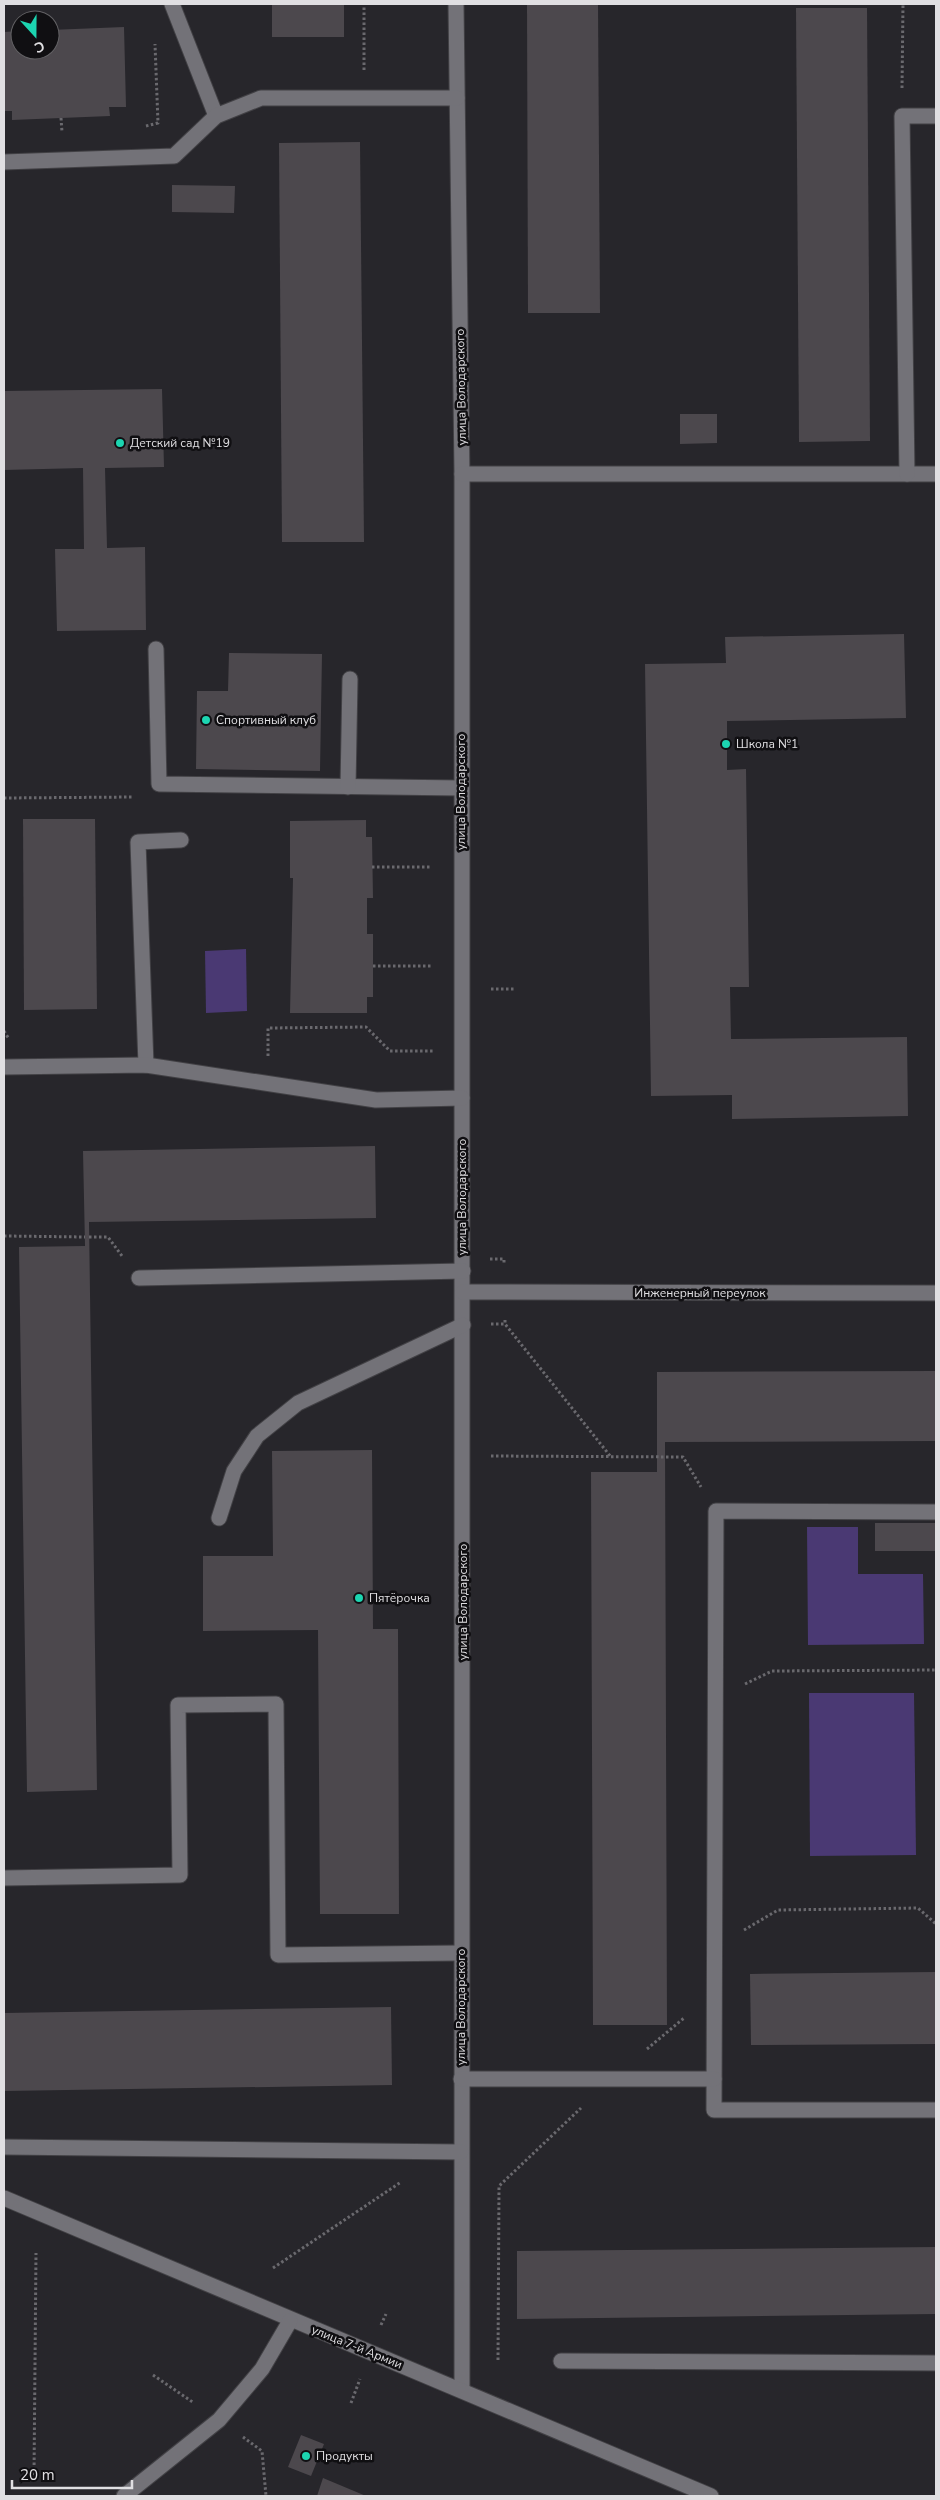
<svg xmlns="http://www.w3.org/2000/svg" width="940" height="2500" font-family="'Nunito Sans',sans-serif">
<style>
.green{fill:#4a3973}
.building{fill:#4c484d}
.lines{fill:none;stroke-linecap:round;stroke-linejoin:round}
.minor-casing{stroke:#424145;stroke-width:17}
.path{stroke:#6a696e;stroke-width:3;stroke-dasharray:2.5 2.5;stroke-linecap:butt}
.minor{stroke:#737278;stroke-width:15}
.poi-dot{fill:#1cd5b1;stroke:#100f12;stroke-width:2}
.labels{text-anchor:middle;stroke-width:5;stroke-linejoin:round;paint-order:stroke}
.street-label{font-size:12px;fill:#e0dfe2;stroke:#100f12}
.poi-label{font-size:12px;fill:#e0dfe2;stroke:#100f12;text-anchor:start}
</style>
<rect width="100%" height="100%" fill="#27262b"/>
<g class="green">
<polygon points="246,949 247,1011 206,1013 205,951"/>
<polygon points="807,1527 858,1527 858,1574 923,1574 924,1644 808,1645"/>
<polygon points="809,1693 914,1693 916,1855 810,1856"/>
</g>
<g class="building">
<rect x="272" y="4" width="72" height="33"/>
<polygon points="527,4 598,4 600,313 528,313"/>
<polygon points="796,8 867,8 870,441 799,442"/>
<polygon points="124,27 126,107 109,107 110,116 12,120 12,111 4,111 4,32 20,31 20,50 50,50 50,30"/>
<polygon points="360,142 364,542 282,542 279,143"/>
<polygon points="172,185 235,186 234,213 172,212"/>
<polygon points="162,389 164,467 105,468 107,548 145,547 146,630 57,631 55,549 84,549 83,468 4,470 4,391"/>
<polygon points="680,414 717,414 717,443 680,444"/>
<polygon points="904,634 906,718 727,721 727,770 746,769 749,987 730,987 731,1039 907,1037 908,1116 732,1119 732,1095 651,1096 645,664 726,663 725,637"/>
<polygon points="229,653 322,654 320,771 196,769 197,691 228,691"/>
<polygon points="23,819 95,819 97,1009 24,1010"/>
<polygon points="366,820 366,837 372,837 373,898 367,898 367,934 373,934 373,997 367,997 367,1013 290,1013 293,878 290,878 290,821"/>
<polygon points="375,1146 376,1218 89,1222 97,1790 27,1792 19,1247 85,1246 83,1151"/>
<polygon points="936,1371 936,1441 665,1442 667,2025 593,2025 591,1472 657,1472 657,1372"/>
<polygon points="372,1450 373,1629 398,1629 399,1914 320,1914 318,1630 203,1631 203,1556 273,1556 272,1451"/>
<rect x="875" y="1523" width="61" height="28"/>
<polygon points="936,1972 936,2044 751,2045 750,1974"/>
<polygon points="391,2007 392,2085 4,2091 4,2013"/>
<polygon points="936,2247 936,2314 517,2319 517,2251"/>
<polygon points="301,2435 324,2444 311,2476 288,2467"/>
<polygon points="323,2478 366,2496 317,2496"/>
</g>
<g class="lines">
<defs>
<g id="minor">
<polyline points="172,4 216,116"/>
<polyline points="456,4 462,474 462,2389"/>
<polyline points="4,162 174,156 216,116 261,98 457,98"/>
<polyline points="462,474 936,474"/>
<polyline points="907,474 902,116 936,116"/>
<polyline points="156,649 159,784 461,788"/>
<polyline points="348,787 350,679"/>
<polyline points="146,1065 138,842 181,840"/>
<polyline points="4,1067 146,1065 376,1100 462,1098"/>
<polyline points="139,1278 463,1271"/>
<polyline points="463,1292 936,1293"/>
<polyline points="936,1512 716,1511 714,2110 936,2110"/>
<polyline points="219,1518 234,1471 257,1436 298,1403 463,1325"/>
<polyline points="4,1878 180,1875 178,1705 276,1704 278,1955 461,1953"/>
<polyline points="461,2079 714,2079"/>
<polyline points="4,2147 461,2152"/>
<path d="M4 2198C239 2299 476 2395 711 2496"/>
<polyline points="561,2361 936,2363"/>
<polyline points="124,2496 219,2420 262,2369 290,2321"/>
</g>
</defs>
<use href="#minor" class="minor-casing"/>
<g class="path">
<polyline points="364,70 364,4"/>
<polyline points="902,88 903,4"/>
<polyline points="61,118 62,132"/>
<polyline points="146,126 158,123 155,44"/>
<polyline points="4,798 134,797"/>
<polyline points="372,867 431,867"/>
<polyline points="373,966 433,966"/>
<polyline points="491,989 516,989"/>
<polyline points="4,1031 9,1039"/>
<polyline points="268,1056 268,1028 366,1027 390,1051 434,1051"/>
<polyline points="4,1236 85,1237"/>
<polyline points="89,1237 108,1237 122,1256"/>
<polyline points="490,1259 504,1259 504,1264"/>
<polyline points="505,1320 505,1324 611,1457"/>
<polyline points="491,1324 505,1324"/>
<polyline points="491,1456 683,1457 701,1487"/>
<polyline points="745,1684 772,1671 936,1670"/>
<polyline points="744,1930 778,1910 918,1908 936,1924"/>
<polyline points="647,2049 684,2018"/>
<polyline points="273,2268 401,2182"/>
<polyline points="381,2325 386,2314"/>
<polyline points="498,2360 499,2186 581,2108"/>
<polyline points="153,2375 194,2403"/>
<polyline points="351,2403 360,2379"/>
<polyline points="243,2437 262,2451 266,2496"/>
<polyline points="34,2475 36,2253"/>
</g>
<use href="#minor" class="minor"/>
</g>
<g class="poi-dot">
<circle cx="120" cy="443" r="5"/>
<circle cx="206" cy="720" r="5"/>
<circle cx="726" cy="744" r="5"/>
<circle cx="359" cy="1598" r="5"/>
<circle cx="306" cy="2456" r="5"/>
</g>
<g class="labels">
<g class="street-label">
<text transform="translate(461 387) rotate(-91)" y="4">улица Володарского</text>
<text transform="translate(461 792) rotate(-90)" y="4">улица Володарского</text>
<text transform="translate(462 1197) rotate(-90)" y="4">улица Володарского</text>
<text x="700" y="1297">Инженерный переулок</text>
<text transform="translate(463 1602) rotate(-90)" y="4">улица Володарского</text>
<text transform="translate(461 2007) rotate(-90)" y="4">улица Володарского</text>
<text transform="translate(357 2347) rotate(22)" y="4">улица 7-й Армии</text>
</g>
<g class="poi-label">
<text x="130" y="447">Детский сад №19</text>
<text x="216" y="724">Спортивный клуб</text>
<text x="736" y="748">Школа №1</text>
<text x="369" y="1602">Пятёрочка</text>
<text x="316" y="2460">Продукты</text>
</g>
</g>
<rect width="940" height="2500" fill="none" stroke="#e0dfe2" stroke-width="10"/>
<g transform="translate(35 35) rotate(159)"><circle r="24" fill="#100f12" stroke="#636265"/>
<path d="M0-4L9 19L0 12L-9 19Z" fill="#1cd5b1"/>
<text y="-8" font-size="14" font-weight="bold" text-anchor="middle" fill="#e0dfe2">С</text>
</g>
<path d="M12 2480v8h120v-8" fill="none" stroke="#e0dfe2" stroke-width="2.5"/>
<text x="20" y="2480" font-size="15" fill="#e0dfe2" stroke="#100f12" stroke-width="4" paint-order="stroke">20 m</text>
</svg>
